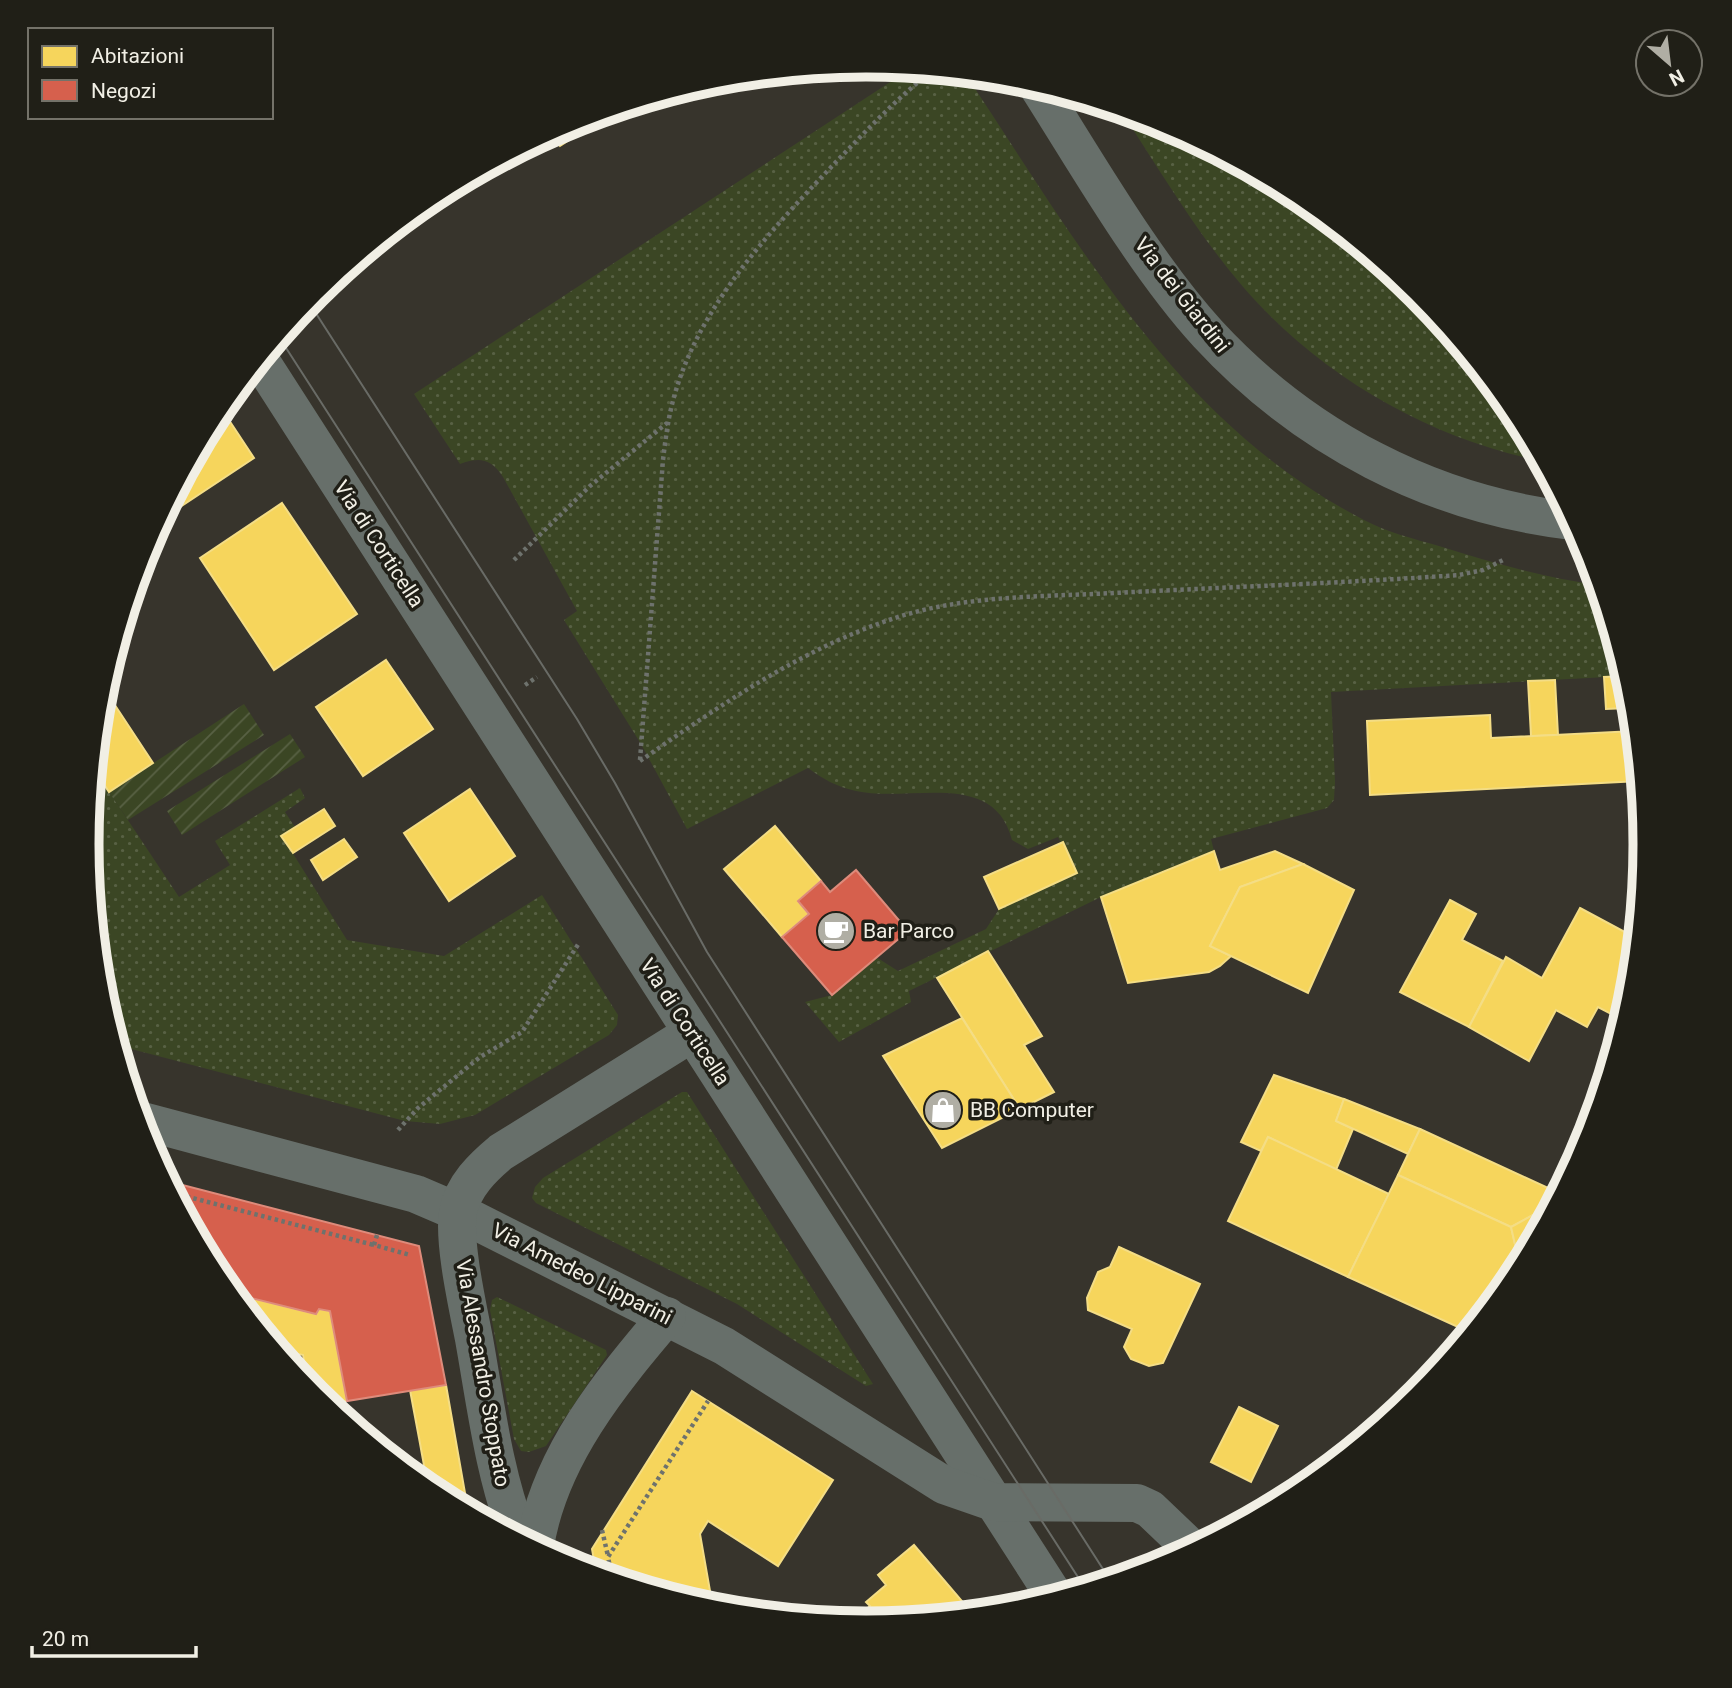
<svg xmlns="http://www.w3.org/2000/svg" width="1732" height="1688" font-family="Roboto,sans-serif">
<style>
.grass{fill:url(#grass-dots)}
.garden{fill:url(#garden-furrows)}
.homes{fill:#f6d55c;stroke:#f4dd85;stroke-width:2}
.shops{fill:#d6604d;stroke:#de8b7b;stroke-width:2}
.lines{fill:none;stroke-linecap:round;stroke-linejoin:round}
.path{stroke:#6e726d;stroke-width:4.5;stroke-dasharray:3.5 3.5;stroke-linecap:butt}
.minor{stroke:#676f6a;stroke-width:38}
.tram{stroke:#696b66;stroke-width:2}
.labels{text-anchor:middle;stroke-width:7;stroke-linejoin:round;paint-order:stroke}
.street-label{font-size:21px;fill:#f1efe5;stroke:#201f17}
.poi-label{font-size:21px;fill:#f1efe5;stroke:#201f17;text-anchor:start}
.rim{fill:none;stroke:#f1efe5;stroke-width:9}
</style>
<defs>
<pattern id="grass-dots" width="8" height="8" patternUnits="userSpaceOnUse" patternTransform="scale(1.75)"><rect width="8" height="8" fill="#3b4624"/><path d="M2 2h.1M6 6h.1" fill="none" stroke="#586144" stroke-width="1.8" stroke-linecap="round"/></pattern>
<pattern id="garden-furrows" width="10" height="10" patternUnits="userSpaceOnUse" patternTransform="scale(1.75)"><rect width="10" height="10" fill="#3b4624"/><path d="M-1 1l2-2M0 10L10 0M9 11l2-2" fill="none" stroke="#586144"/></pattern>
</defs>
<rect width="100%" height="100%" fill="#37342c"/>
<g class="grass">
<path d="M910 69 966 75C1077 242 1178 424 1364 520 1387 532 1414 539 1439 546 1492 563 1543 577 1598 585L1625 676 1331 692 1335 782 1334 800 1327 808 1211 839 1214 851 1101 897 909 991 911 1002 839 1042 805 1002 832 995 876 957 898 971 986 929 999 909 1077 873 1058 837 1028 849 1012 840C994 768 909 803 856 791 837 787 823 779 808 768L687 829 641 744 564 620 577 611 503 477C491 458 479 457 460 464L414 394Z"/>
<path d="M1121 111 1165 124 1299 196 1417 293 1514 411 1541 461C1426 438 1314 372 1239 282 1195 230 1159 169 1121 111Z"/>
<polygon points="94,769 179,897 230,865 215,841 300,788 305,798 285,812 295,827 282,836 347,940 444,956 542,895 618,1015 617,1025 609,1035 475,1115 440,1124 405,1121 116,1045 102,996 87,844"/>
<polygon points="682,1092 687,1092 873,1384 866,1386 737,1304 536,1203 532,1198 535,1187 543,1178"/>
<polygon points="497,1297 606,1350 607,1355 546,1446 529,1452 521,1451 514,1439 490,1310 492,1300"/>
</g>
<g class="garden">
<polygon points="244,704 264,735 128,820 109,792"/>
<polygon points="290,734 305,757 182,835 167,811"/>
</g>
<g class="homes">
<polygon points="616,110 560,146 551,133 568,124"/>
<polygon points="221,408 254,458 177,509 171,500"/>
<polygon points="282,503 357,614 274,670 200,558"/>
<polygon points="386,660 433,729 363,776 316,707"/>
<polygon points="1625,676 1628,708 1606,709 1604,677"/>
<polygon points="1555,680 1558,735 1531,736 1528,681"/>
<polygon points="103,687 153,763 109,792 94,769"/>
<polygon points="1490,715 1491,738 1634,731 1639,781 1370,795 1367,721"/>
<polygon points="470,789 515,856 449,901 404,833"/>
<polygon points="324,809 335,826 293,853 281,836"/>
<polygon points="775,826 821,881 798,901 809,914 782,937 724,869"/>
<polygon points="344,839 357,857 323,880 311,860"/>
<polygon points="1063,842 1077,873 999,909 984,877"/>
<polygon points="1214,851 1220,870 1275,851 1303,864 1240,887 1210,946 1231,956 1220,966 1209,972 1128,983 1101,897"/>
<polygon points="1303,864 1354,890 1308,993 1210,946 1240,887"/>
<polygon points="1450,900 1476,914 1462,940 1503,961 1469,1027 1400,992"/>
<polygon points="1580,908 1636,938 1628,956 1634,959 1630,996 1619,1018 1598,1007 1587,1027 1556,1010 1529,1061 1469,1027 1506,957 1542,978"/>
<polygon points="988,951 1042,1036 1024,1045 1054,1092 1020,1109 937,978"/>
<polygon points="962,1018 1020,1109 942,1148 883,1056"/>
<polygon points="1274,1075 1344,1099 1336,1121 1353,1129 1336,1170 1268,1137 1261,1151 1241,1142"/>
<polygon points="1344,1099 1420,1129 1408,1154 1336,1121"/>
<polygon points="1420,1129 1559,1193 1553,1204 1511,1227 1398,1175"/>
<polygon points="1268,1137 1389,1194 1348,1277 1228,1221"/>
<polygon points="1398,1175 1511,1227 1520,1266 1469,1332 1348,1277"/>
<polygon points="1553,1204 1520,1266 1511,1227"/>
<polygon points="1119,1247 1200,1284 1163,1363 1149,1366 1131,1359 1124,1347 1132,1329 1088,1310 1087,1298 1098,1272 1110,1267"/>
<polygon points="231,1293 316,1314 319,1309 330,1311 347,1401 327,1405 315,1395 309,1388 303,1355 277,1349"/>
<polygon points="446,1385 468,1510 428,1487 419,1438 410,1390"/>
<polygon points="692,1391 833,1480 778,1566 708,1521 700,1534 713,1608 596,1572 592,1549"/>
<polygon points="1239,1407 1278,1426 1251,1482 1211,1462"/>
<polygon points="914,1545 972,1613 866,1623 860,1615 870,1606 866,1602 886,1585 878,1575"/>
</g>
<g class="shops">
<polygon points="856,870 908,931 832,995 782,937 809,914 798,901 821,881 830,892"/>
<polygon points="167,1181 419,1246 446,1385 347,1401 330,1311 319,1309 316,1314 231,1293 218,1277"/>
</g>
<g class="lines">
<g class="path">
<polyline points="294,321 302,316"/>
<polyline points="514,560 590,486 667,423"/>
<polyline points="525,685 537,677"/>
<path d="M640 760 663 460C666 435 669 411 677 387 704 300 774 227 835 163 866 131 897 98 932 71"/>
<path d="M640 761C718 707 798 651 889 620 960 595 1039 597 1114 593 1229 587 1344 583 1459 575L1483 570 1503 560"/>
<polyline points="398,1130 418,1108 480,1057 522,1032 579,943"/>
<polyline points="173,1193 374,1245"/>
<polyline points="377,1235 374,1245 410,1255"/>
<polyline points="602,1530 608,1556"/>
<polyline points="612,1577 608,1557 708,1401"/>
</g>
<g class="minor">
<path d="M1037 85C1088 165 1145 265 1208 334 1304 438 1432 505 1573 521"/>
<polyline points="260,360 1055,1597"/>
<polyline points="139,1120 416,1194 458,1212 724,1346 944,1485 993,1502 1137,1503 1150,1509 1192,1549"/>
<path d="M519 1538C494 1475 486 1406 474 1339 468 1308 453 1242 458 1212 463 1186 483 1167 501 1152L692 1033"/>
<path d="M535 1546C549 1457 610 1383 667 1316"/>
</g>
<g class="tram">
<polyline points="308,301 577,719 615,783 707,952 1110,1580"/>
<polyline points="279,337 1085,1588"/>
</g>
</g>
<defs>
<symbol id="cafe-disc" viewBox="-11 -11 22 22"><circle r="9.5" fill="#b0aea4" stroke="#201f17"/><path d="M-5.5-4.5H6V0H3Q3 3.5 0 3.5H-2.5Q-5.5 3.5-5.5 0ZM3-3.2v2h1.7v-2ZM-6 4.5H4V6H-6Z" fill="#fff"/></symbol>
<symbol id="shop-disc" viewBox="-11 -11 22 22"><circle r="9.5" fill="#b0aea4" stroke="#201f17"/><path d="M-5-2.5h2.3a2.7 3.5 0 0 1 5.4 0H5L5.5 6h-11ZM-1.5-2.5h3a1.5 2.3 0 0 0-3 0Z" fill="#fff"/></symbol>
</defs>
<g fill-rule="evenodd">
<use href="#cafe-disc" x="814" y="909" width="44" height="44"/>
<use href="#shop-disc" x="921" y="1088" width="44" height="44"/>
</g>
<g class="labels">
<g class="street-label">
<text transform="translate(1182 295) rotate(52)" y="7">Via dei Giardini</text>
<text transform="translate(379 544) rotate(57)" y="7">Via di Corticella</text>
<text transform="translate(685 1022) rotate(57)" y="7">Via di Corticella</text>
<text transform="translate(582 1274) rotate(27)" y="7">Via Amedeo Lipparini</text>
<text transform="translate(483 1373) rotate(80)" y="7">Via Alessandro Stoppato</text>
</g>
<g class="poi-label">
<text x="863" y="938">Bar Parco</text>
<text x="970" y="1117">BB Computer</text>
</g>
</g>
<path d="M0 0H1732V1688H0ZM99 844a767 767 0 1 1 1534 0a767 767 0 1 1-1534 0Z" fill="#201f17" fill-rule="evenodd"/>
<path class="rim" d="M99 844a767 767 0 1 1 1534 0a767 767 0 1 1-1534 0Z"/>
<rect x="28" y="28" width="245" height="91" fill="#201f17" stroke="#747269" stroke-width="2"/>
<rect x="42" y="46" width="35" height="21" fill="#f6d55c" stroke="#747269" stroke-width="2"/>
<text x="91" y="63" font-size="21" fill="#f1efe5">Abitazioni</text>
<rect x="42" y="80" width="35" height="21" fill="#d6604d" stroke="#747269" stroke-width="2"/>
<text x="91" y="98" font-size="21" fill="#f1efe5">Negozi</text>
<g transform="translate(1669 63) rotate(152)"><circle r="33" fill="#201f17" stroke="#747269" stroke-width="2"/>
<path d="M0-5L12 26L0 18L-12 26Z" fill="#b0aea4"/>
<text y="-10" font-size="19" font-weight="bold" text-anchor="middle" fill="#f1efe5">N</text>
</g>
<path d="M32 1646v10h164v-10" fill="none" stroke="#f1efe5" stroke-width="3.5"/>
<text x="42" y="1646" font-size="21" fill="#f1efe5" stroke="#201f17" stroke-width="5" paint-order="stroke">20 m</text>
</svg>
